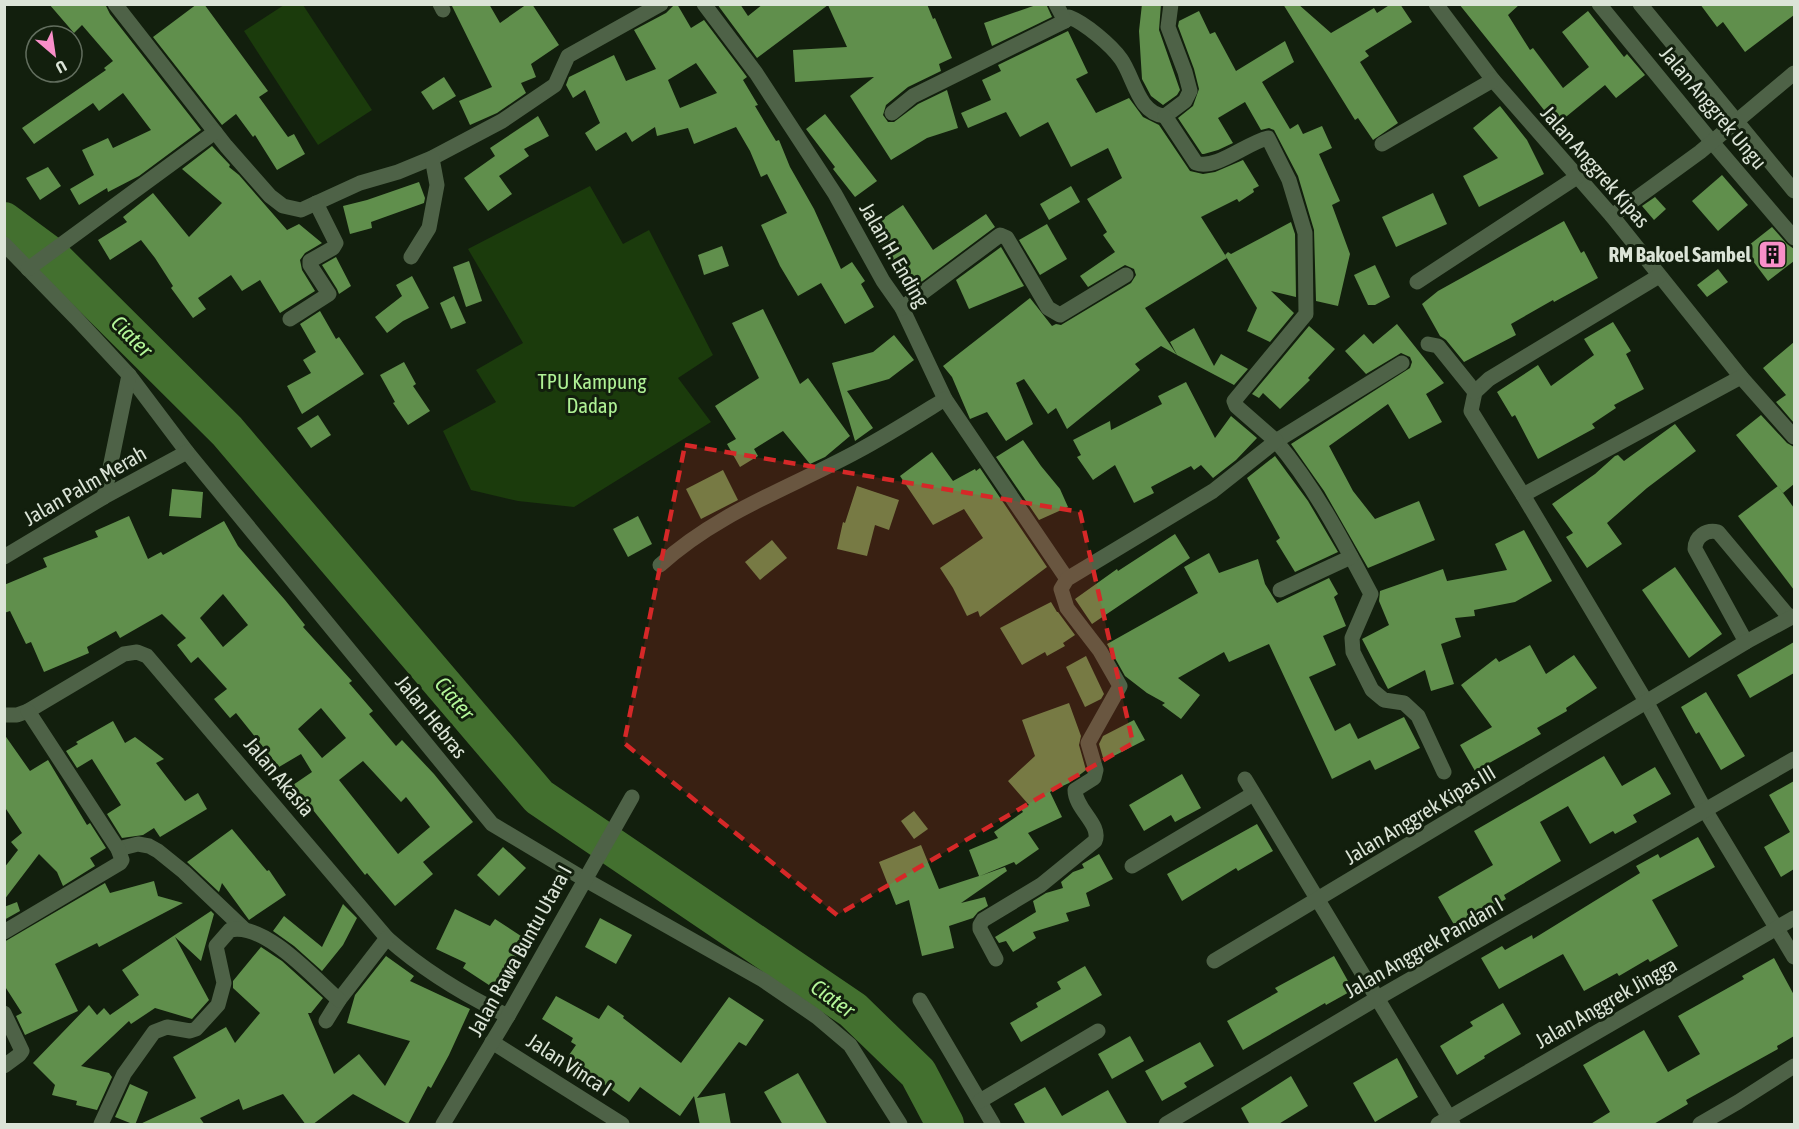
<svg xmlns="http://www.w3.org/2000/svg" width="1799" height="1129" font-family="'Asap Condensed',sans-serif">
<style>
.green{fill:#1b3b0c}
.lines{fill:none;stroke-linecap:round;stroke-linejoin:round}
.river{stroke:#43702f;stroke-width:38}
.building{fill:#608f4c;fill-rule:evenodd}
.minor{stroke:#4e6247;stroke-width:15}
.marked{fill:#d62828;fill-opacity:0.2;stroke:#d62828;stroke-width:4.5;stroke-dasharray:12 8;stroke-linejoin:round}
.labels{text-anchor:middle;stroke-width:6;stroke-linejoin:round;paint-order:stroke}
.street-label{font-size:21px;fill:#dbe4d7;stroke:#121f0d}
.poi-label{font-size:21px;font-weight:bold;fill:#dbe4d7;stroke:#121f0d;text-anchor:end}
.park-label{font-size:21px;fill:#aff195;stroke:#121f0d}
.water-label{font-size:22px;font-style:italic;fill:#b4f699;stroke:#121f0d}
</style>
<rect width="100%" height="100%" fill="#121f0d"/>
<g class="green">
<polygon points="284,5 303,5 372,110 318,145 244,31"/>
<polygon points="590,186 623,244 649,230 713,355 678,378 711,422 574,507 518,501 471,490 443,431 496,402 476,370 523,343 468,249"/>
</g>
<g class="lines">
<polyline class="river" points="4,221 50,255 227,431 539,797 853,1010 918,1073 945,1124"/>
</g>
<g class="building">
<polygon points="49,4 105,4 110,14 201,130 139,176 108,192 107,188 79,205 70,189 94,175 82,150 108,138 113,148 151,130 123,93 99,111 93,103 34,144 22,128 106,70 104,68 113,61 82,25 74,33"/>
<polygon points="197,4 204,4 268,91 259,97 288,137 294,134 305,154 277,170 255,135 253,137 236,114 222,125 153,37"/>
<polygon points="451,4 489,4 500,23 527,4 532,4 559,45 531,64 536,77 521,83 526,93 497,113 470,125 459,101 492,87"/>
<path d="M675 4H677L691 28 704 20 747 77 743 80 758 105 755 106 776 141 779 140 790 167 814 209 841 269 852 262 865 281 861 284 874 307 845 324 821 283 798 296 780 266 761 225 787 213 767 174 761 177 750 151 736 127 694 144 688 128 657 136 655 127 632 142 626 132 596 151 585 133 600 123 585 90 573 98 566 85 569 77 614 55 626 81 656 69 634 30 666 13ZM696 63 717 93 680 108 668 80Z"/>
<polygon points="717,4 740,4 748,16 763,4 927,4 933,19 935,18 952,58 939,64 941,71 908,87 886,105 883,115 888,122 894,122 918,104 947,90 958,128 927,138 891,160 850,96 874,77 795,82 793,50 847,47 828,5 757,58"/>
<polygon points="1039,4 1046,4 1052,17 992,46 984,23"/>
<polygon points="1142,4 1161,4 1159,30 1180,90 1177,95 1163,105 1151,96 1142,79 1139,31"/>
<polygon points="1283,4 1298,4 1331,33 1374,8 1377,13 1391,4 1400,4 1412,22 1365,51 1369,56 1360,62 1398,123 1373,140 1358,118 1355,120"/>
<polygon points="1459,4 1520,4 1508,15 1530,50 1533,48 1563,88 1589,67 1562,32 1588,11 1624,57 1627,54 1645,75 1616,98 1605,85 1556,125"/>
<polygon points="1700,4 1794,4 1794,15 1745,52 1723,22 1717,27"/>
<polygon points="1199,11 1210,34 1215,32 1236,71 1285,41 1294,62 1262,82 1290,129 1298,124 1303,134 1322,126 1332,148 1319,154 1340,201 1332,205 1350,254 1338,306 1316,301 1314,230 1298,176 1274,130 1269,128 1261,130 1245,102 1218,118 1233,143 1218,150 1204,154 1202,154 1178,118 1193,106 1199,89 1194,69 1178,26 1179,21"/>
<polygon points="1068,31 1088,73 1076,79 1096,113 1129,98 1143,117 1159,125 1190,171 1203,174 1215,172 1243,160 1259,186 1253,189 1254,192 1239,202 1237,199 1201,217 1227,258 1145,308 1177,355 1161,346 1135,364 1140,370 1067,429 1056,408 1048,414 1024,379 1016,383 1033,424 1006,441 987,412 970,419 952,377 943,366 1030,298 1052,326 1056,324 1061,325 1131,283 1136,275 1134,269 1125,265 1088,287 1080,276 1115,252 1103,235 1107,232 1087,199 1122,178 1108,148 1071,167 1048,122 1020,137 1006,112 968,128 961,113 991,100 982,80 1001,71 998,65"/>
<polygon points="444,77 456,96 433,110 421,92"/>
<polygon points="1500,106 1527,140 1544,174 1479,207 1463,176 1498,158 1473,128"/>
<polygon points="825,114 877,181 855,197 833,169 835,167 806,129"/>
<polygon points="538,116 549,136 524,149 529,156 499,176 512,194 488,211 464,178 495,156 490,148"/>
<polygon points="212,146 230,165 229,167 239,175 287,230 299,224 322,243 305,253 300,260 302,270 315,291 280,313 260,280 242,291 231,275 198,298 206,309 193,318 171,288 173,286 155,258 141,240 110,260 98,240 127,222 123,217 153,193 189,237 222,203 182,169"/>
<polygon points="48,167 61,186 40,200 26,178"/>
<polygon points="1722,175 1748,205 1718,231 1692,201"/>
<polygon points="419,182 425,198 424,203 371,222 372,228 350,234 343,206 367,200"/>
<polygon points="1071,186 1080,202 1049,220 1040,204"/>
<polygon points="1433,193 1447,224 1396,247 1382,217"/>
<polygon points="1655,197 1666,209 1654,220 1642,206"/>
<polygon points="903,205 933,250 986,214 995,227 908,292 897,275 899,273 869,228"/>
<polygon points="1564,221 1581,253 1584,251 1598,278 1554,302 1553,300 1511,324 1516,335 1464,362 1446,340 1440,336 1422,304 1438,291"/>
<polygon points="1291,222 1295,234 1296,297 1271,291 1294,313 1270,342 1247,331 1257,308 1225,255 1228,252 1231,254"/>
<polygon points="1047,224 1067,259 1040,275 1019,240"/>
<polygon points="1772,227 1787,244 1794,249 1794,261 1768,281 1744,249"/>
<polygon points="722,246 729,266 704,275 698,255"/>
<polygon points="1001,247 1024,286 969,309 956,280"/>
<polygon points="336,257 351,286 339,294 337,289 322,265"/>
<polygon points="469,261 482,301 466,307 453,267"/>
<polygon points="1375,265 1390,297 1375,305 1368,305 1354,275"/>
<polygon points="1718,269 1728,282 1707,297 1697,285"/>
<polygon points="412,276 429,308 403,321 387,333 375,317 402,296 396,285"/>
<polygon points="454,296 466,323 451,329 440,303"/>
<polygon points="763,309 800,384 808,378 850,436 825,457 810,464 783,431 754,449 758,456 740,467 727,444 736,439 715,406 759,378 732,323"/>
<polygon points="320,311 336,339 339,337 364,374 302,414 287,386 311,373 303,360 316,352 300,324"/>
<polygon points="1613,322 1631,351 1626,354 1644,389 1614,405 1616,408 1592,424 1595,428 1538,459 1515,415 1512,417 1497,392 1538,365 1551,386 1594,355 1584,339"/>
<polygon points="1397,324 1444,383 1426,394 1442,422 1409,439 1388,404 1329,446 1353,491 1375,519 1419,501 1435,540 1368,568 1324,491 1291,444 1410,368 1412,362 1410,357 1401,353 1366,374 1345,351 1364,334 1373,344"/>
<polygon points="1309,326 1335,349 1308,378 1310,380 1280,409 1263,393 1259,398 1252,394"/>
<polygon points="1194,328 1214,366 1221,354 1248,369 1234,385 1177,355 1170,342"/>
<polygon points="894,335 914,360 889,379 847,391 873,428 855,441 832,363 873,352"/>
<polygon points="1794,342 1794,423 1776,402 1786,395 1763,368"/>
<polygon points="404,362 416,384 413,386 430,411 408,425 393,403 395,402 380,375"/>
<polygon points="1186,382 1215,438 1231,416 1257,438 1236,460 1213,478 1201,465 1194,470 1191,466 1151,487 1154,493 1134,503 1115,465 1093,480 1077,457 1081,455 1073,440 1110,421 1111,430 1162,404 1158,396"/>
<polygon points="318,415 331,435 311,448 297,428"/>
<polygon points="1761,415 1787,443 1794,447 1794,484 1783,493 1736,435"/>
<polygon points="1675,424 1696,451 1647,488 1607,523 1622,544 1587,568 1566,537 1573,533 1552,504 1595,474 1615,456 1618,455 1624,461"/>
<polygon points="1023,440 1041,466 1060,489 1068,507 1039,520 996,457"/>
<polygon points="932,452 953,481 975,469 976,471 980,468 1047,567 980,617 978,611 967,616 953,588 940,568 983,538 964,509 933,525 900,476"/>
<polygon points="1275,456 1308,501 1338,552 1295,572 1276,541 1280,538 1247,478"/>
<polygon points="723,470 738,500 701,519 686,489"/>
<polygon points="857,486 899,500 889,530 875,525 867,556 837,549 843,522 845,523"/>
<polygon points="1778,486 1794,508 1794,590 1738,516"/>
<polygon points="172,489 203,492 201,518 169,516"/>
<path d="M129 516 148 559 161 552 163 555 224 521 238 546 285 600 305 625 303 627 352 681 349 683 373 711 369 714 396 746 402 740 434 774 473 822 423 862 433 874 395 906 367 873 365 875 293 785 312 772 301 754 279 767 236 713 230 718 214 699 227 689 198 657 191 663 177 645 186 638 162 614 120 638 116 631 87 647 89 653 44 672 31 642 26 644 10 611 4 613V585L47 567 43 558 98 537 95 531ZM223 594 248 625 223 647 200 618ZM321 708 346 738 322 758 298 729ZM363 761 401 802 406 797 430 827 398 854 339 780Z"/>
<polygon points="638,516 652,544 628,557 613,529"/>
<polygon points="1524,530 1552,581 1515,602 1474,610 1475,616 1455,618 1461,637 1441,644 1454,684 1431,691 1425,670 1388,689 1362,639 1389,625 1379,601 1380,591 1443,569 1447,581 1507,570 1495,544"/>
<polygon points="1175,534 1190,558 1092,624 1075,599 1117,569 1118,571"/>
<polygon points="772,540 787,558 760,580 745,562"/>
<polygon points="1209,553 1219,573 1258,559 1265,584 1277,603 1329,578 1338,594 1334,597 1346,626 1323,636 1336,665 1309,677 1335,731 1350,723 1358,739 1404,717 1420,748 1375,770 1370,760 1332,779 1269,644 1229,662 1224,652 1178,678 1200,695 1181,719 1162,705 1165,703 1147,693 1125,676 1107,644 1198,593 1184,567"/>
<polygon points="1675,567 1722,634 1689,658 1642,590"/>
<polygon points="1051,602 1057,612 1058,612 1075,635 1063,643 1065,646 1047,656 1045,652 1022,665 1000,628"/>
<polygon points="1794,642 1794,673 1750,698 1737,675"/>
<polygon points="1530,645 1546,674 1574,655 1597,688 1566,708 1567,711 1537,728 1541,734 1475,771 1460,745 1492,727 1461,685 1496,658 1499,662"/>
<polygon points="1086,656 1104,694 1101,699 1085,707 1066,667"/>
<polygon points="1706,692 1745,756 1721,770 1699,732 1696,734 1681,707"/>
<polygon points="1069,703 1081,736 1079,745 1086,770 1069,783 1050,792 1062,817 1028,833 1039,849 1016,865 1014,862 980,876 1005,867 1007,871 961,903 985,897 988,906 978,912 973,918 949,926 954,948 922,956 909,900 896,905 879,862 921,845 939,889 979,876 969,850 998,838 994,832 1023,812 1021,809 1029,805 1008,781 1035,756 1022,720"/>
<polygon points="1134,720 1145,740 1104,761 1099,744 1103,736"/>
<polygon points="113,721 125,743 135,737 164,759 156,763 185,801 198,793 207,809 160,837 154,828 143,835 122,838 107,814 121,805 92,759 77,768 66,751 78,744 76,742"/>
<polygon points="4,734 30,771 48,760 87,825 90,823 106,848 90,858 95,866 63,886 57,872 39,854 4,900 4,868 18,850 11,842 22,833 4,806"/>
<polygon points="1604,756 1622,786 1655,767 1671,794 1633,815 1637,822 1615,834 1613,831 1590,844 1568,806 1540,822 1561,861 1504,895 1506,899 1456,928 1438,897 1493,865 1474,831"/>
<polygon points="1182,774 1201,808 1175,822 1171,815 1144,831 1129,805"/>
<polygon points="1794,781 1794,869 1781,877 1764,847 1790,832 1769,795"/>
<polygon points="914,811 928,829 914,839 901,821"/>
<polygon points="1257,824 1273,851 1238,871 1236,868 1182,901 1167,874"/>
<polygon points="232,829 267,871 269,870 286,895 249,920 222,883 219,892 187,862"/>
<polygon points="1698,837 1715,867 1652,900 1678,946 1650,962 1648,959 1619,976 1617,973 1584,991 1563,954 1499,989 1481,958 1502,946 1505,950 1532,935 1533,939 1640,873 1636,866 1658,854 1660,858"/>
<polygon points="503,847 526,868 499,896 477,875"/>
<polygon points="1099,854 1113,879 1086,893 1090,906 1066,913 1069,921 1033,932 1036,938 1013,952 1006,941 999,943 995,937 1036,912 1033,901 1046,893 1063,888 1061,882 1073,872 1084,868 1082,864"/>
<polygon points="154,881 158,896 183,903 99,947 97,943 55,964 78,1011 25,1035 16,1016 22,1013 4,985 4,942 105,883 110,893"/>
<polygon points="17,902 20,911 4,920 4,907"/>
<polygon points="343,904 357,918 343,945 322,971 294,946 273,931 284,916 322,947"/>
<polygon points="455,909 490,926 495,919 527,940 495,989 463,968 466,963 436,949"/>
<polygon points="211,911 214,914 201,961 175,937 209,1000 192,1019 155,1008 131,1024 129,1021 81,1066 109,1073 112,1077 97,1110 76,1105 77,1101 52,1095 55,1085 33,1063 89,1005 97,1015 104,1008 110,1015 139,995 122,970"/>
<polygon points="600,918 632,935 616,964 585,947"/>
<polygon points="261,947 282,961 323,998 311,1013 308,1013 334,1074 359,1054 385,1086 410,1041 347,1023 355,995 386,956 414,976 410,981 470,1009 449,1055 431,1088 428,1086 408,1124 353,1094 312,1125 306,1125 283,1094 243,1110 239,1099 200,1118 205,1125 138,1125 196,1098 173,1057 226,1027 235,1043 260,1013 233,988 233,981"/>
<polygon points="1334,956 1353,990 1326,1005 1325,1003 1243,1050 1227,1021 1278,992 1275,988"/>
<polygon points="1774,958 1794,995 1794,1036 1777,1046 1778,1049 1686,1100 1688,1104 1652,1125 1589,1125 1610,1112 1583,1065 1644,1030 1668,1072 1700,1054 1678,1016 1744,979 1742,976"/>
<polygon points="1085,966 1102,995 1021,1042 1010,1023 1038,1007 1036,1003 1061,989 1057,982"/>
<polygon points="556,996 599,1019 608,1005 624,1016 623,1018 681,1063 729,997 764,1020 746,1046 739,1042 697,1098 725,1093 731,1125 700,1125 694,1096 680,1116 640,1087 629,1102 567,1058 576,1045 571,1042 573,1038 542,1019"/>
<polygon points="1503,1003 1521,1034 1484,1056 1485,1058 1457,1075 1440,1046 1473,1026 1470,1022"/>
<polygon points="1130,1036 1144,1061 1112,1079 1098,1054"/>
<polygon points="1200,1042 1214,1066 1184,1083 1187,1087 1162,1101 1145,1071"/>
<polygon points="1397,1058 1418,1097 1375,1122 1353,1083"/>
<polygon points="798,1073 828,1125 783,1125 764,1092"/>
<polygon points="1291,1076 1308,1106 1277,1125 1250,1125 1241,1108"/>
<polygon points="130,1084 148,1092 135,1125 115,1117"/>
<polygon points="1045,1087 1062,1116 1108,1090 1128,1125 1026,1125 1014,1104"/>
</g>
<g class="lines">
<g class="minor">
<polyline points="115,4 226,146 270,196 283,206 301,210 360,183 398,172 432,158 502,121 555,85 568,56 661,4"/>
<polyline points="440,4 443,10"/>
<polyline points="704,4 756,73 835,194 883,281 902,308 945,399 1067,579"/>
<polyline points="1436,4 1493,80 1612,216 1741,377 1794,437"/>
<polyline points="1599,4 1712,142 1794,238"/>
<polyline points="1640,4 1794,191"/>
<path d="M1065 21 1069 17C1085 23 1111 45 1121 59 1134 77 1138 114 1165 116L1185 101 1190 91 1185 72 1168 27 1171 4"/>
<polyline points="892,113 913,96 1065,21 1056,4"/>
<polyline points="1382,144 1493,80"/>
<polyline points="1612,216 1700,152 1794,73"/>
<polyline points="4,244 76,318 129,375 187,452 492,824 584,879 763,980 817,1017 850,1045 900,1124"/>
<polyline points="411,257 429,228 437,185 432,158"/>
<polyline points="28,269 215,132"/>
<polyline points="1659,276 1489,379 1475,392 1471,411 1523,495 1647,703 1705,810 1794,957"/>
<polyline points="1417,282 1577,177"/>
<polyline points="902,308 1000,235 1007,238 1048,308 1060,315 1126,275"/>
<polyline points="290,319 329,294 310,265 310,261 333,248 336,243 316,203"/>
<polyline points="1428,344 1438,346 1475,392"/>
<path d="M1402 363 1276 441C1315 487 1343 541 1371 594L1352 638 1353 652 1372 690 1384 700 1404 703 1418 716 1444 772"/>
<polyline points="1523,495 1741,377"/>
<polyline points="104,497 129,375"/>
<polyline points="4,557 104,497 187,452"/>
<path d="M660 565C718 512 790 488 858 451 888 435 916 417 945 399"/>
<polyline points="1280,590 1351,557"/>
<path d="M1746 642 1695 549C1695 537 1706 529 1718 532L1790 618"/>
<path d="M4 715H17L28 711 124 654 137 652 147 656 387 938C423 970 464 995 508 1016"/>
<polyline points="1245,779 1453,1124"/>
<polyline points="118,849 138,844 149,846 158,851 184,872 244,929"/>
<polyline points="1132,866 1253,794"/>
<polyline points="4,932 120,863 122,860 118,849 28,711"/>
<path d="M996 959 980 929V925L983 920 1041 885 1095 841C1102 825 1075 809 1075 790L1094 778 1096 770 1088 743 1120 686 1100 651 1067 608 1061 589 1067 579 1213 491 1276 441 1236 406 1234 401 1306 314 1305 233 1289 180 1268 138C1246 143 1217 170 1196 163L1165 116"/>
<polyline points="1214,961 1746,642 1794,616"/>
<polyline points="920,1000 993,1124"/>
<polyline points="4,1013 22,1051 19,1055 4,1066"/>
<polyline points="326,1021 339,1000 387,938"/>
<polyline points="492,1042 622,1124"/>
<polyline points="980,1101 1098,1031"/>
<path d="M101 1124 124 1074 154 1032 167 1027 190 1031 196 1029 218 1005 224 983 216 946 230 930C265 922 314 978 339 1000"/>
<polyline points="443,1124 508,1016 632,797"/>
<polyline points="1166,1124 1376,999 1794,759"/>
<polyline points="1438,1124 1794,918"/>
<polyline points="1700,1124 1738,1102 1794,1066"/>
</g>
</g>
<path class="marked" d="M685 445 1080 512 1133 743 837 915 624 743Z"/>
<defs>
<symbol id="building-square" viewBox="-11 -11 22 22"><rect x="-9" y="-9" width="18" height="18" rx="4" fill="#f98fc9" stroke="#121f0d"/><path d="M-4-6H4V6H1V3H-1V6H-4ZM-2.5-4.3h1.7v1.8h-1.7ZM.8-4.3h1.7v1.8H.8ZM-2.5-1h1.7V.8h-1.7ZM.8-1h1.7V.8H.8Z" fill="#111"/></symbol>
</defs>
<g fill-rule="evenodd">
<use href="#building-square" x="1756" y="238" width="33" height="33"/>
</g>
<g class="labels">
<g class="street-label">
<text transform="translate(1713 108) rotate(50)" y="7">Jalan Anggrek Ungu</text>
<text transform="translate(1595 167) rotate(49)" y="7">Jalan Anggrek Kipas</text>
<text transform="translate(894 255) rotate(60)" y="7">Jalan H. Ending</text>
<text transform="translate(85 486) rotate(-30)" y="7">Jalan Palm Merah</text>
<text transform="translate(431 717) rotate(51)" y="7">Jalan Hebras</text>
<text transform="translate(279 777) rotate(50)" y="7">Jalan Akasia</text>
<text transform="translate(1420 815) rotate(-31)" y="7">Jalan Anggrek Kipas III</text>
<text transform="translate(1424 948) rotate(-30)" y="7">Jalan Anggrek Pandan I</text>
<text transform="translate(520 951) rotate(-61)" y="7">Jalan Rawa Buntu Utara I</text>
<text transform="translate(1606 1003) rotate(-30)" y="7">Jalan Anggrek Jingga</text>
<text transform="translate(569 1065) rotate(33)" y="7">Jalan Vinca I</text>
</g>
<g class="poi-label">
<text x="1751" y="262">RM Bakoel Sambel</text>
</g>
<g class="park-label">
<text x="592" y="389">TPU Kampung<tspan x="592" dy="24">Dadap</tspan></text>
</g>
<g class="water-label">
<text transform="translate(132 336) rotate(45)" y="8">Ciater</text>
<text transform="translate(455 698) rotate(50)" y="8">Ciater</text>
<text transform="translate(833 998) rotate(36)" y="8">Ciater</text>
</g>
</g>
<rect width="1799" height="1129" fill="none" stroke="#dbe4d7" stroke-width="12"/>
<g transform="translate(54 54) rotate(151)"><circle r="28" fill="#121f0d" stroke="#626e5e" stroke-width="1.5"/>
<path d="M0-4.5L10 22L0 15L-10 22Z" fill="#f98fc9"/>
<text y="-9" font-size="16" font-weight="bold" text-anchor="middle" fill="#dbe4d7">U</text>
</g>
</svg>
